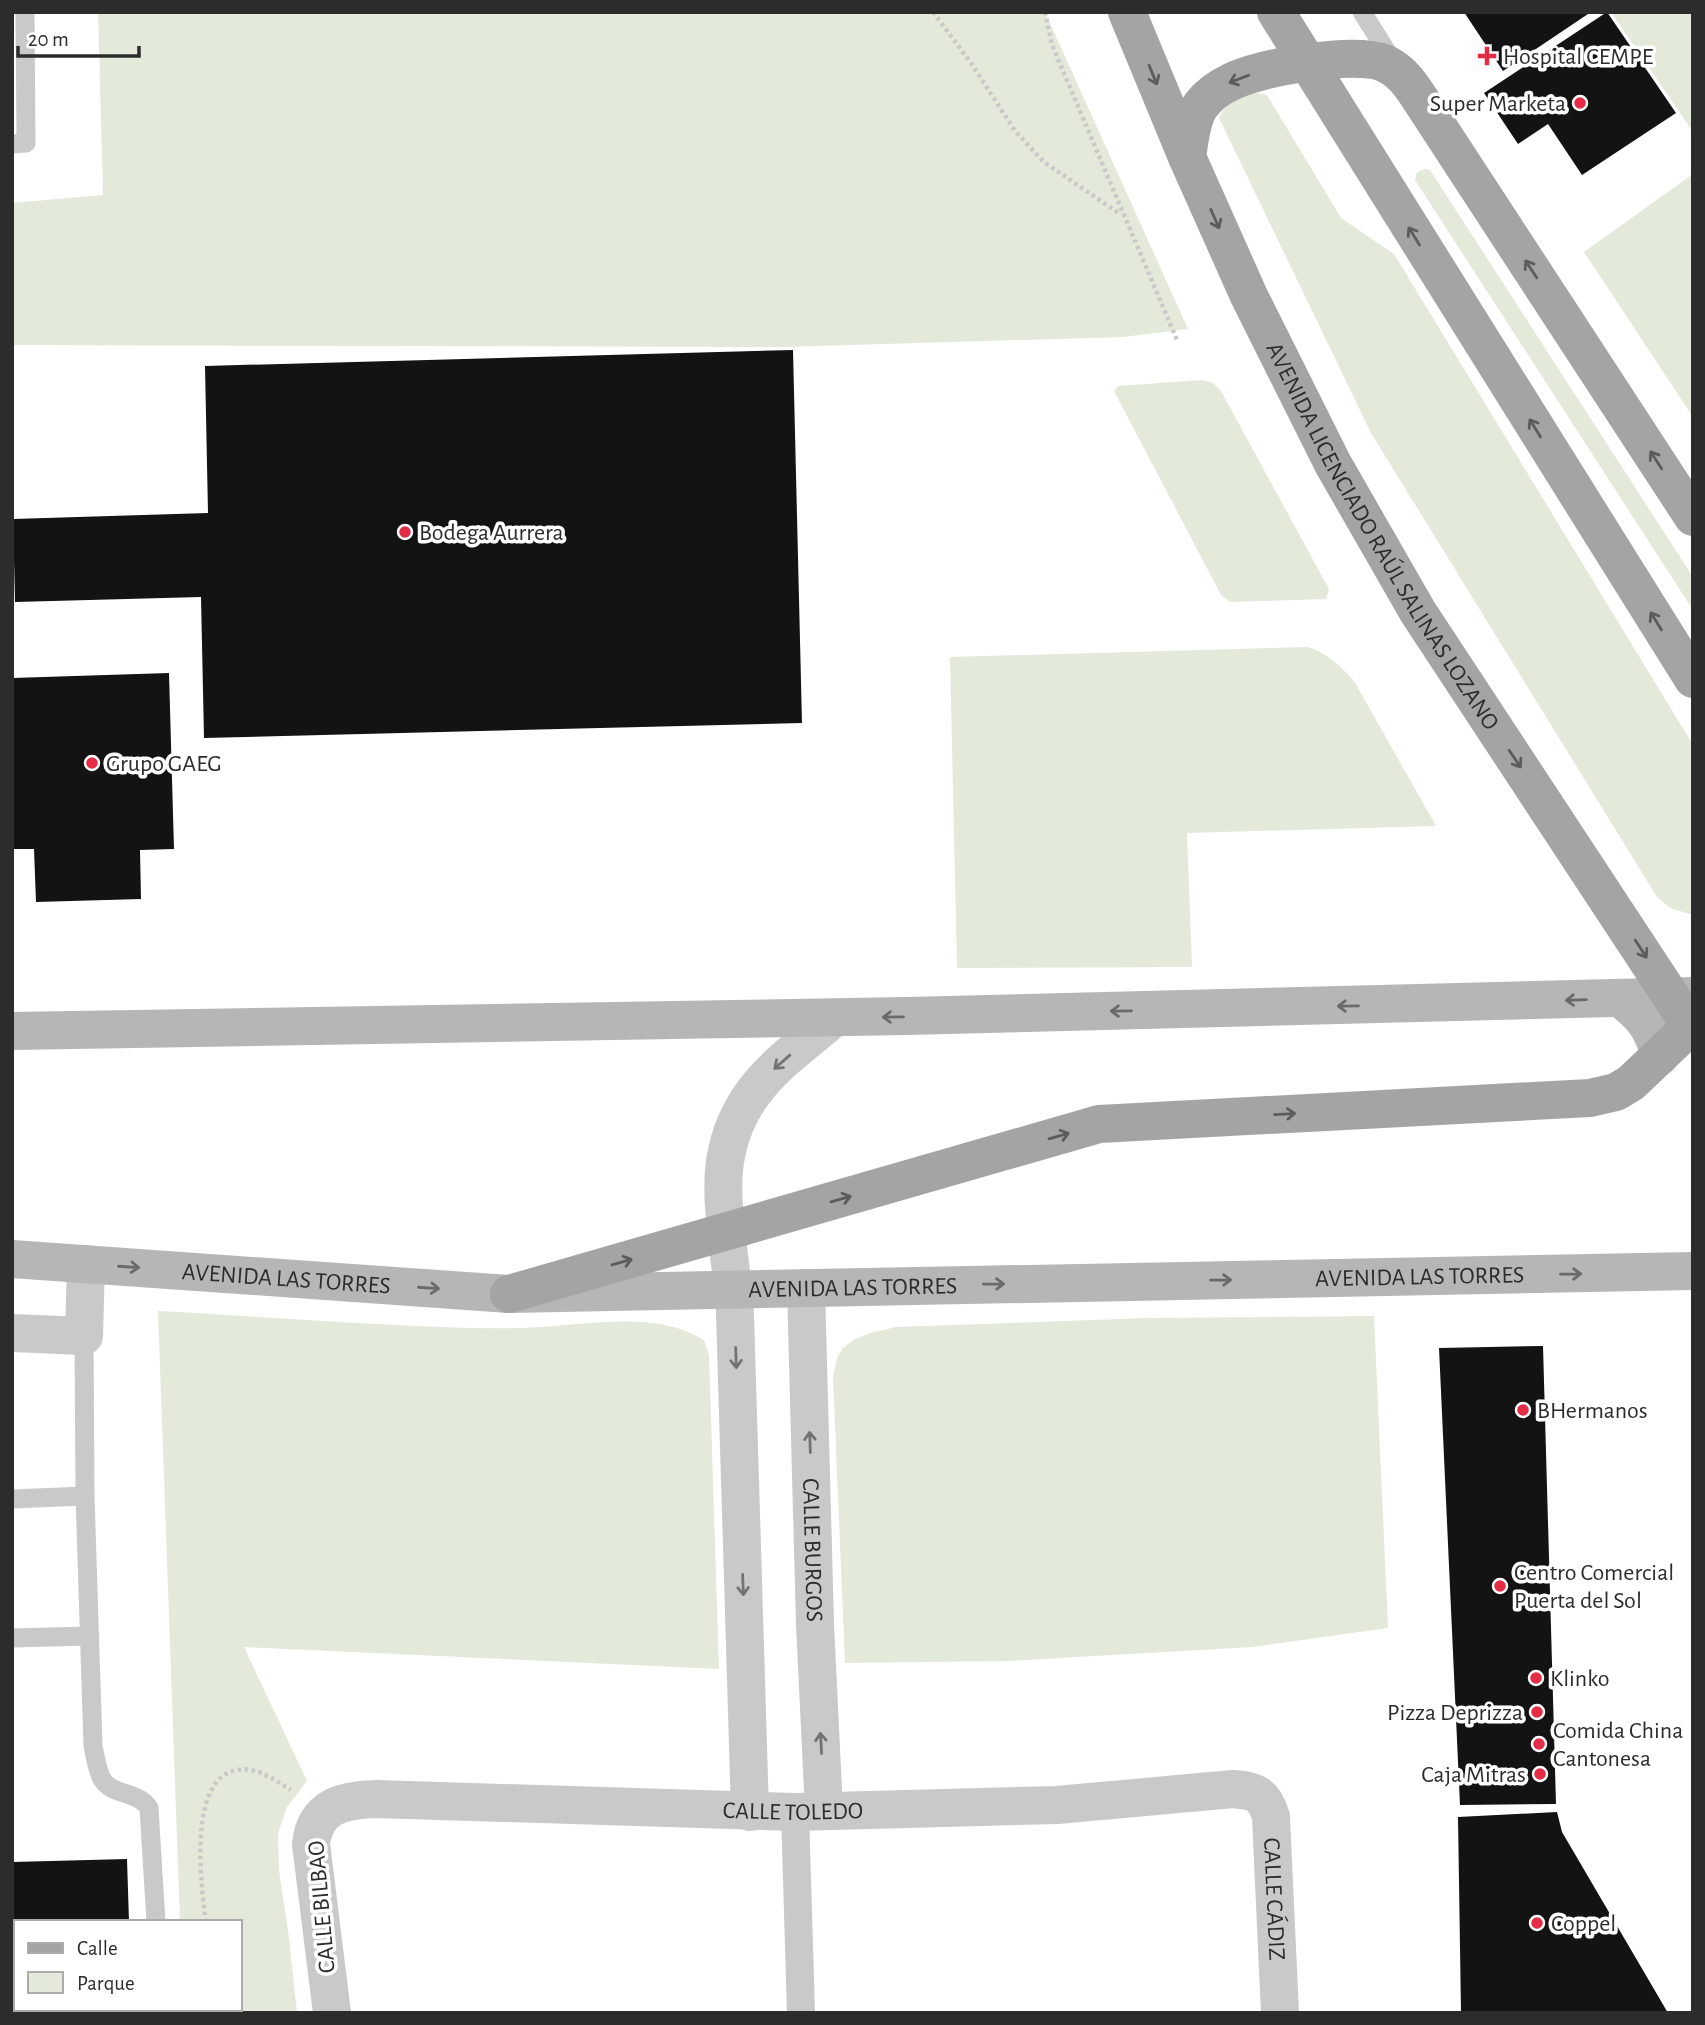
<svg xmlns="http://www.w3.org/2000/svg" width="1705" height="2025" font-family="'Alegreya Sans',sans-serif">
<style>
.green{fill:#e3ead9}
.building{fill:#131313}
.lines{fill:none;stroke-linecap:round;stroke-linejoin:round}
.path{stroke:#c9c9c9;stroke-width:4.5;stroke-dasharray:3.5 3.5;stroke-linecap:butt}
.service{stroke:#c9c9c9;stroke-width:19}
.pedestrian{stroke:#c9c9c9;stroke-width:28}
.minor{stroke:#c9c9c9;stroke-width:38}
.secondary{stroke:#b6b6b6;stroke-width:38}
.primary{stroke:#a4a4a4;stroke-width:38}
.oneway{stroke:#5c5c5c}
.oneway2{stroke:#6a6a6a}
.oneway3{stroke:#737373}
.poi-dot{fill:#e42c46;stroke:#fff;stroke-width:2.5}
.labels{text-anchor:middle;stroke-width:7;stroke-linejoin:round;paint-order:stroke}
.poi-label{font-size:24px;fill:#2c2c2c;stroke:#fff;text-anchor:start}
.street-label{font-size:24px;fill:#2c2c2c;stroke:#fff}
</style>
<rect width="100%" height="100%" fill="#fff"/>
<g class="green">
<polygon points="98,12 1045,12 1188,329 1123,337 783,347 12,345 12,203 103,195"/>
<polygon points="1611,12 1693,12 1693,132"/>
<path d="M1257 93 1267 95 1341 218 1394 254 1693 745V915L1670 908 1657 897 1371 433 1219 118C1225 103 1242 95 1257 93Z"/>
<polygon points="1425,169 1430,170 1693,577 1693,610 1415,180 1417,172"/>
<polygon points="1693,174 1693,417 1584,252"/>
<polygon points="1202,380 1213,383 1221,391 1329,589 1326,599 1230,602 1221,595 1114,391 1118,386"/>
<path d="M1308 647C1328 654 1340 665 1354 681L1436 826 1187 833 1192 967 957 968 950 657Z"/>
<path d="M158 1311C237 1315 318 1322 398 1325 438 1327 480 1329 520 1328 577 1327 653 1308 704 1340L709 1355 719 1669 244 1647 307 1781 287 1807 278 1833 279 1870 289 1938 297 2013H183V2009H240V1922H180Z"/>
<polygon points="1374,1316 1388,1628 1252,1647 1009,1661 845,1663 833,1377 837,1358 843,1348 855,1339 870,1333 896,1327 1147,1318"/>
</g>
<g class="building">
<polygon points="1464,12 1591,12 1503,71"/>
<polygon points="1607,12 1676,113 1582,175 1548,124 1518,144 1484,93"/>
<polygon points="793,350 802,723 204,738 201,597 15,602 13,519 208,513 205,366"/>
<polygon points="169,673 174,849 140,850 141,899 36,902 34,849 12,849 12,678"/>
<polygon points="1543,1346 1556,1804 1460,1805 1439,1348"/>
<polygon points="1557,1812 1562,1832 1668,2013 1461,2013 1458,1817"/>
<polygon points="127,1859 129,1922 16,1922 16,2009 131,2009 131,2013 12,2013 12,1862"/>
</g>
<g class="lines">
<g class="path">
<polyline points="933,12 971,63 1015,131 1044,162 1120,214"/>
<polyline points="1045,12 1052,45 1177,340"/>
<path d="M206 1922C201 1887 187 1778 237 1770 257 1766 276 1781 291 1790"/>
<polyline points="231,2009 232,2013"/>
</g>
<g class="service">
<polyline points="1362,12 1394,63"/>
<polyline points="12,144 26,143 25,12"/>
<path d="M84 1336 85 1496 93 1746C95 1756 97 1770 102 1779 112 1796 138 1791 149 1808L156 1922"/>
<polyline points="12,1499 85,1496"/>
<polyline points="12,1638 89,1636"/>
<polyline points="161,2009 161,2013"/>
</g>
<polyline class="pedestrian" points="795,1812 801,2013"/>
<g class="minor">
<path id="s1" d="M806 1288 815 1624 824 1811"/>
<polyline points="12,1333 84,1336 86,1264"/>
<path d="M750 1812C745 1646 740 1480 735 1314 733 1265 716 1196 727 1151 741 1086 787 1058 834 1018"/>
<path id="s2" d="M332 2013 311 1844C315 1806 343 1800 376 1799L795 1812 1057 1805 1233 1789C1255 1791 1264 1793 1271 1817L1280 2013"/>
</g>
<g class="secondary">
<path d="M1620 998C1644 1017 1652 1027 1660 1056"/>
<polyline points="12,1031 907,1016 1693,996"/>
<path id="s3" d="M12 1259 509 1294 1693 1271"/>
</g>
<g class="primary">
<path id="s4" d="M1127 12 1187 157 1249 296 1333 464 1418 612 1693 1030"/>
<polyline points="1276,12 1693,679"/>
<path d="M1187 157C1190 140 1191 119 1201 105 1208 96 1220 87 1231 82 1260 67 1354 51 1384 63 1403 71 1413 88 1424 105L1693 517"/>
<polyline points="509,1294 1099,1124 1590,1098 1616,1092 1631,1083 1693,1024"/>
</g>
</g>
<defs><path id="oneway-shaft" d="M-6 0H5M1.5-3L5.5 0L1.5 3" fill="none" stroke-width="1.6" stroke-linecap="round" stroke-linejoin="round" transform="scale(1.75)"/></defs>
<g class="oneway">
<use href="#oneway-shaft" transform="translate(1153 75) rotate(68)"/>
<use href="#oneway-shaft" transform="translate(1239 79) rotate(159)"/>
<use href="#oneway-shaft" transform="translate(1215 219) rotate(66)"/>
<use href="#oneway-shaft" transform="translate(1414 236) rotate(-122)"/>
<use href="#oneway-shaft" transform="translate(1531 269) rotate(-123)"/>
<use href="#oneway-shaft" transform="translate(1535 428) rotate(-122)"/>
<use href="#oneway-shaft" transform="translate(1656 460) rotate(-123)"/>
<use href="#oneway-shaft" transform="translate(1656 621) rotate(-122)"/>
<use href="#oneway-shaft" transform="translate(1515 759) rotate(56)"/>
<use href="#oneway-shaft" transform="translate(1641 949) rotate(57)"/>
<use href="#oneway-shaft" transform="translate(1285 1114) rotate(-3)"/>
<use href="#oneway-shaft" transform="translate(1059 1136) rotate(-16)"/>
<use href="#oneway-shaft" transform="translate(841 1199) rotate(-16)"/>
<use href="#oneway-shaft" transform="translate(622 1262) rotate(-16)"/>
</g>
<g class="oneway2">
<use href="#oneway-shaft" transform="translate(1576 1000) rotate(178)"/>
<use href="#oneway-shaft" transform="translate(1348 1006) rotate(179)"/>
<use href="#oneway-shaft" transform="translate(1121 1011) rotate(179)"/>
<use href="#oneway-shaft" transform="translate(893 1017) rotate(179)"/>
<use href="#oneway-shaft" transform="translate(129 1267) rotate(4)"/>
<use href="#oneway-shaft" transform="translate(1571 1274) rotate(-1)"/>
<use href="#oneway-shaft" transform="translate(1221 1280) rotate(-1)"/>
<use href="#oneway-shaft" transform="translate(994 1284) rotate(-1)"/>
<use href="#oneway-shaft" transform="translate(429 1288) rotate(4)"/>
</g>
<g class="oneway3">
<use href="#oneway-shaft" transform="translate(782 1062) rotate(139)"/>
<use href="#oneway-shaft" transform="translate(736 1358) rotate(88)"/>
<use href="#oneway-shaft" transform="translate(810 1442) rotate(-92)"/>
<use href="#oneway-shaft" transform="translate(743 1585) rotate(88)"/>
<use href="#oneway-shaft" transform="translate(821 1743) rotate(-93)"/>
</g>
<g class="poi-dot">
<path d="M1483.5 45.5h7v7h7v7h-7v7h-7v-7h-7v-7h7z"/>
<circle cx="1580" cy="103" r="7"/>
<circle cx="405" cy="532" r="7"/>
<circle cx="92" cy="763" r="7"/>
<circle cx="1523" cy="1410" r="7"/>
<circle cx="1500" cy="1586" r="7"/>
<circle cx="1536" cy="1678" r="7"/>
<circle cx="1537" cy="1712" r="7"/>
<circle cx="1539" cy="1744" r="7"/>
<circle cx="1540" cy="1774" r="7"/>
<circle cx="1537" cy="1923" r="7"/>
</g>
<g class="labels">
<g class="poi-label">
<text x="1503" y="64">Hospital CEMPE</text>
<text x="1566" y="111" text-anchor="end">Super Marketa</text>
<text x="419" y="540">Bodega Aurrera</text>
<text x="106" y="771">Grupo GAEG</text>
<text x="1537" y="1418">BHermanos</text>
<text x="1514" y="1580">Centro Comercial<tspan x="1514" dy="28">Puerta del Sol</tspan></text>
<text x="1550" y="1686">Klinko</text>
<text x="1523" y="1720" text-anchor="end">Pizza Deprizza</text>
<text x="1553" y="1738">Comida China<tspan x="1553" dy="28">Cantonesa</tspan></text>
<text x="1526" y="1782" text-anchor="end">Caja Mitras</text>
<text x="1551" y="1931">Coppel</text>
</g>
<g class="street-label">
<text dy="8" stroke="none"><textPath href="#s4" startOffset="584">AVENIDA LICENCIADO RAÚL SALINAS LOZANO</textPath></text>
<text dy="8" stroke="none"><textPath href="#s3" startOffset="1409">AVENIDA LAS TORRES</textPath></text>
<text dy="8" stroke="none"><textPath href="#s3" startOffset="275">AVENIDA LAS TORRES</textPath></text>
<text dy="8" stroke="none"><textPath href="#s3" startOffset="842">AVENIDA LAS TORRES</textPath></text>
<text dy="8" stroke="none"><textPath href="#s1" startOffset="262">CALLE BURGOS</textPath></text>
<text dy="8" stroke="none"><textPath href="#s2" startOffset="676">CALLE TOLEDO</textPath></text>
<text dy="8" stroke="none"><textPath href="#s2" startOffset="1251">CALLE CÁDIZ</textPath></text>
<text transform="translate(321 1907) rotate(-95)" y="8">CALLE BILBAO</text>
</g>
</g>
<rect width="1705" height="2025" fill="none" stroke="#2c2c2c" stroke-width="28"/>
<rect x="14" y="1920" width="228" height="91" fill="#ffffff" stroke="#ababab" stroke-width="2"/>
<rect x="28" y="1943" width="35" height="10" fill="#a4a4a4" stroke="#ababab" stroke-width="2"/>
<text x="77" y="1955" font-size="21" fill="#2c2c2c">Calle</text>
<rect x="28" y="1972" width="35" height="21" fill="#e3ead9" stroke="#ababab" stroke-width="2"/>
<text x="77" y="1990" font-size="21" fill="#2c2c2c">Parque</text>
<path d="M18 46v10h121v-10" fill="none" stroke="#2c2c2c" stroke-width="3.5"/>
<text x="28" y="46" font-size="21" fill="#2c2c2c" stroke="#ffffff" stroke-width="5" paint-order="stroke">20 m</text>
</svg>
